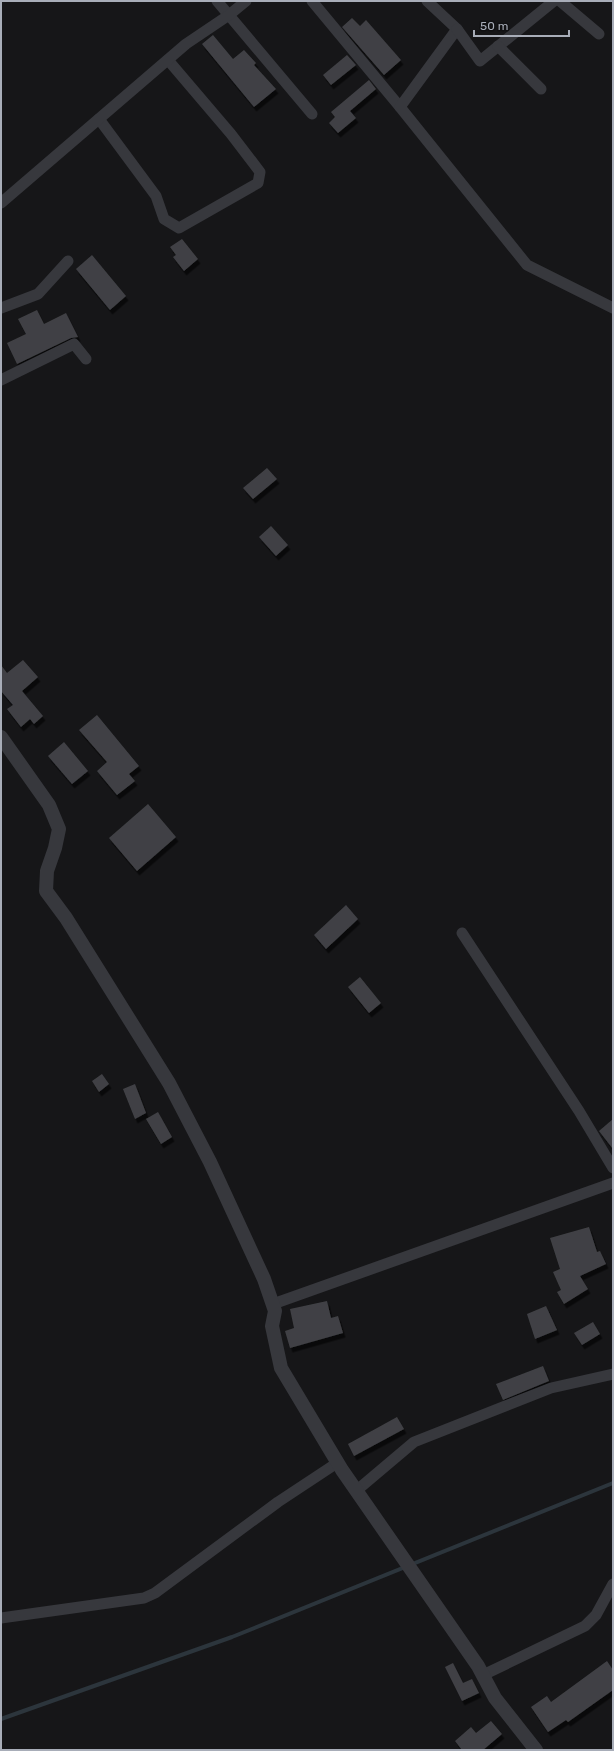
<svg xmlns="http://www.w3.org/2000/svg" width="614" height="1751" font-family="Rubik,sans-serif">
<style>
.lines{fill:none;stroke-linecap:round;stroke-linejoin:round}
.stream{stroke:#2c353c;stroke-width:4}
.building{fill:#404145;filter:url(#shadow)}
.minor{stroke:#37383d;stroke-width:11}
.tertiary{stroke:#37383d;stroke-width:14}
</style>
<defs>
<filter id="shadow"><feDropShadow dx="2.5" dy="4.5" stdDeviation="0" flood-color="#0009"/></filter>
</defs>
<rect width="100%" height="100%" fill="#161618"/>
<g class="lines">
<polyline class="stream" points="1,1719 232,1637 613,1483"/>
</g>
<g class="building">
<polygon points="352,18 360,26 366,20 401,60 384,75 342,27"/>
<polygon points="213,35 233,59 244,50 256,63 254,65 276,89 254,107 202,44"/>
<polygon points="347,55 356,65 331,85 323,75"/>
<polygon points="369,80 376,89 350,111 356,118 338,133 329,123 335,117 331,112"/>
<polygon points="182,239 198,259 184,271 173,257 176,255 170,247"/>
<polygon points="92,255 126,296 110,310 76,269"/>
<polygon points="37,310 44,324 66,313 78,337 71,338 17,364 7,343 26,334 18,319"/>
<polygon points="267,468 277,479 253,499 243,488"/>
<polygon points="271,526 288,545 276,556 259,537"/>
<polygon points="23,660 38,677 22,691 43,716 34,724 30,719 21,727 7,709 13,705 1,691 1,665 7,673"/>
<polygon points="97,715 139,766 129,774 135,781 117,795 97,771 107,762 79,730"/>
<polygon points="64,742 88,771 72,784 48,756"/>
<polygon points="148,804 176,837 137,871 109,838"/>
<polygon points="346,905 358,919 326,949 314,935"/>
<polygon points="360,977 381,1003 369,1013 348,987"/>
<polygon points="102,1074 109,1084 99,1092 92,1081"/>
<polygon points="135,1084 146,1113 135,1119 123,1089"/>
<polygon points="158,1112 172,1137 161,1144 146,1119"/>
<polygon points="613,1119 613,1149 599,1131"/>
<polygon points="589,1227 597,1252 600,1251 606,1264 580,1276 588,1289 564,1304 557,1292 561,1290 553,1272 560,1269 550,1238"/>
<polygon points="327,1301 331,1318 338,1316 343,1333 290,1348 285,1331 294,1328 290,1309"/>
<polygon points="546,1306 557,1330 535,1339 527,1314"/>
<polygon points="593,1322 600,1334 582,1345 574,1333"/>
<polygon points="543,1366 549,1381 503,1400 496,1384"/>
<polygon points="397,1417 404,1429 354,1456 348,1444"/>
<polygon points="607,1661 613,1670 613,1690 568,1722 566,1720 548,1732 531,1707 547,1696 551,1702"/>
<polygon points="453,1663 463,1683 472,1679 479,1693 462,1701 445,1667"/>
<polygon points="491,1721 502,1734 483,1750 462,1750 455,1741 471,1727 476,1733"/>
</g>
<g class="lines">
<g class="minor">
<polyline points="217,1 312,114"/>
<polyline points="312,1 400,107"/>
<polyline points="427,1 457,29 400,107 527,265 613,308"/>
<polyline points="560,1 599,34"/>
<polyline points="457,29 480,61 554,1"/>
<polyline points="498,46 541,89"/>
<polyline points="99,119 156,196 164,219 179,228 258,183 260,172 231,134 168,60"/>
<polyline points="1,203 186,44 229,15 246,1"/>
<polyline points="1,308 38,294 68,261"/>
<polyline points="1,380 74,344 86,359"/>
<polyline points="462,933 579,1111 613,1168"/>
<polyline points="273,1304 613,1183"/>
<polyline points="356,1491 414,1442 551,1388 613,1374"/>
<polyline points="1,1618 144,1598 155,1593 278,1502 337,1463"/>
<polyline points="483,1675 585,1626 596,1615 613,1584"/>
</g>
<polyline class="tertiary" points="1,737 49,805 59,829 55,848 47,871 46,891 66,918 169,1083 210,1162 264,1279 275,1311 272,1326 281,1368 342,1470 478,1666 495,1698 536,1750"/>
</g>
<rect width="614" height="1751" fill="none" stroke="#a8adb8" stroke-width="4"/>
<path d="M474 30v6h95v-6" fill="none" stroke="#a8adb8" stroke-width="2"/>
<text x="480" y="30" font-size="12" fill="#a8adb8" stroke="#111113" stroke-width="3" paint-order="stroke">50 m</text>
</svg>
